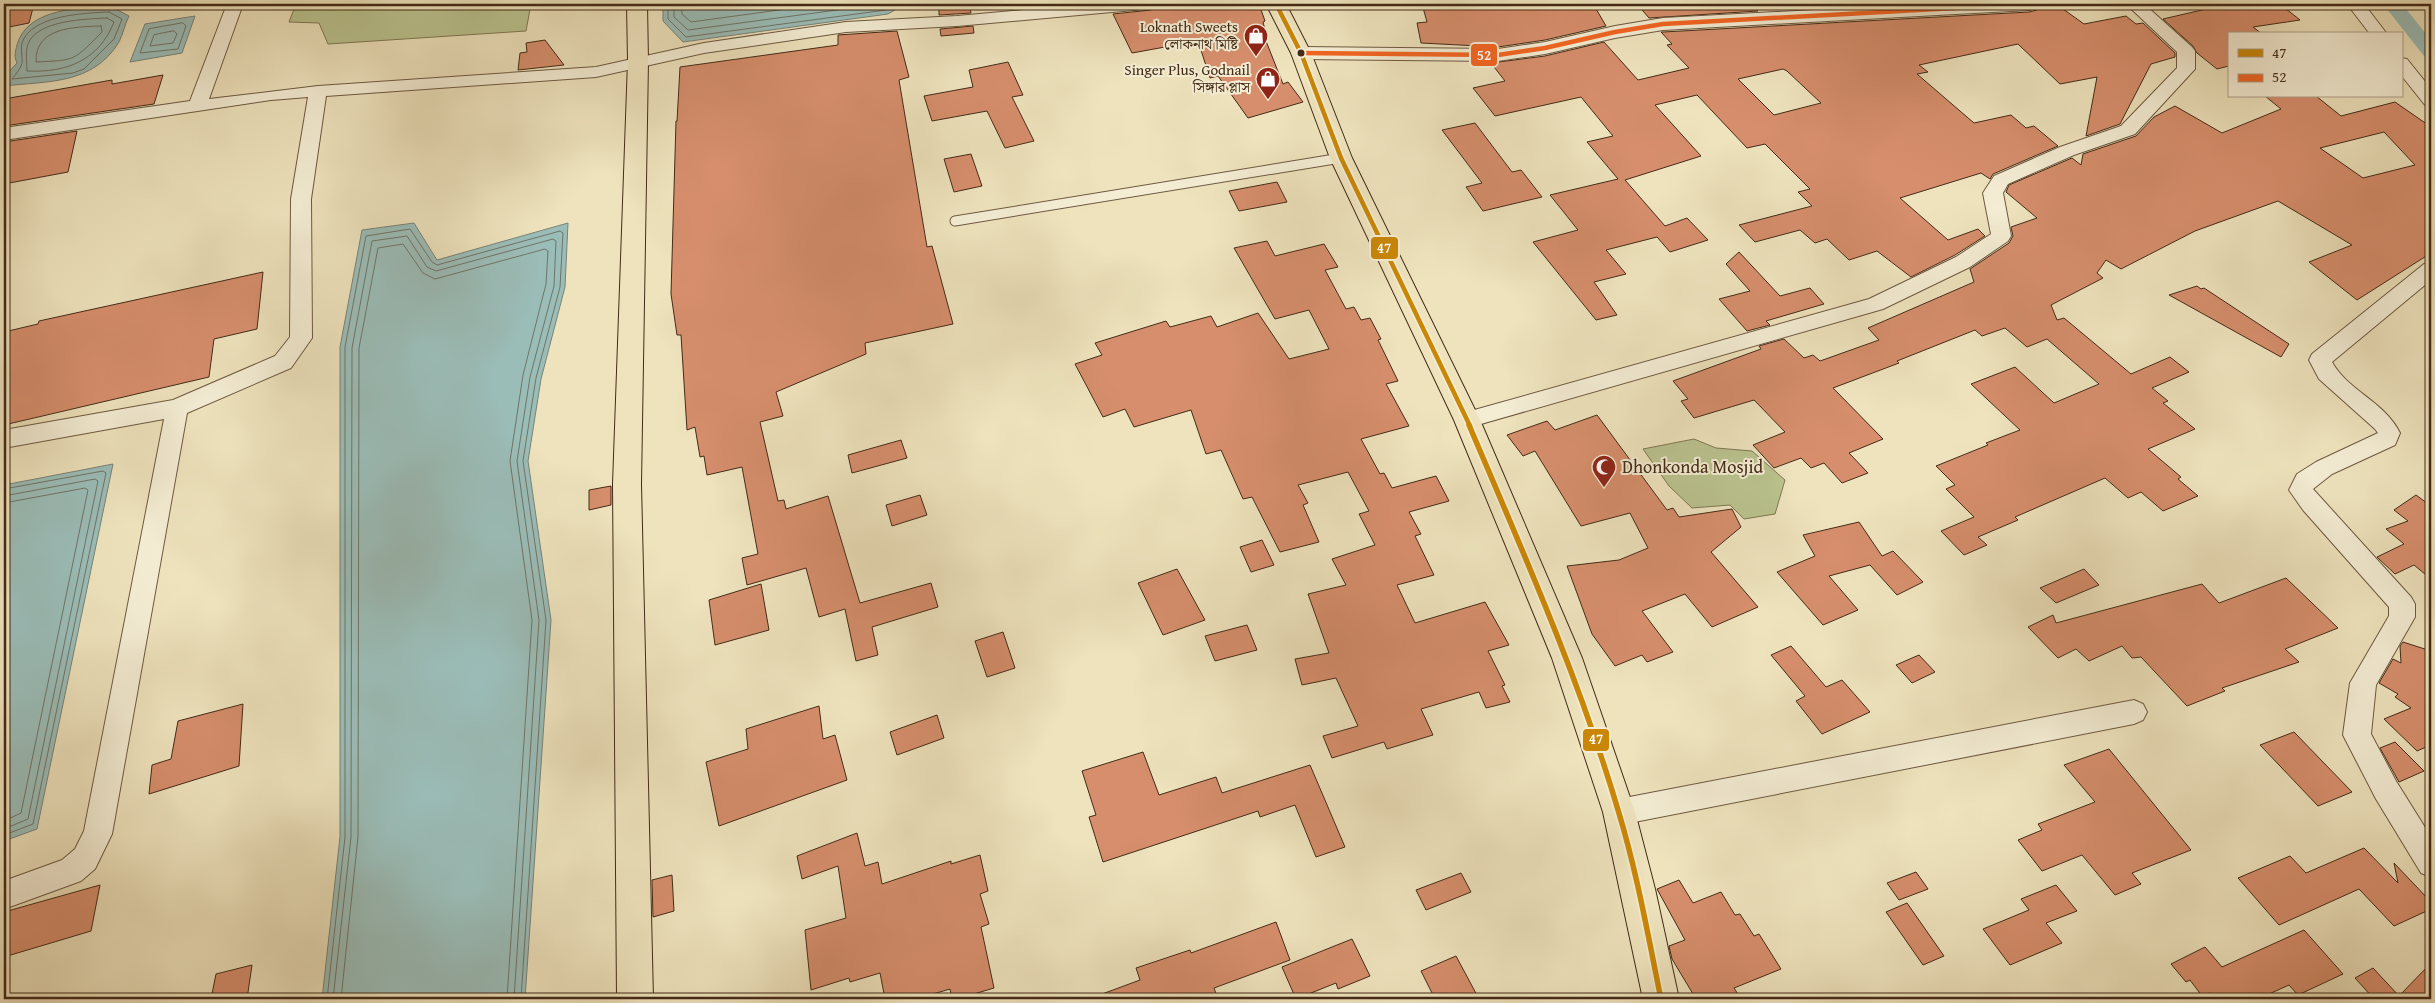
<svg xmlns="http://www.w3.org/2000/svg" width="2435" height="1003" font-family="'Gentium Book Plus','Noto Serif Bengali',serif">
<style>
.green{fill:#bac38f;stroke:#7e7753}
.water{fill:#9bbdb8;stroke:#788378}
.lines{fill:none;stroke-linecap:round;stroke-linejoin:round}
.shore{stroke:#6f7468;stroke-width:1}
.canal{fill:#9bbdb8;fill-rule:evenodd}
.building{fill:#d68e6c;stroke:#432b17;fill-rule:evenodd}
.service-casing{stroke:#6e5940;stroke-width:11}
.minor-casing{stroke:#6e5940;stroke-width:2}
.tertiary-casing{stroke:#6e5940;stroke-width:2}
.primary-casing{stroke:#432b17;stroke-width:2}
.service{stroke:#f4edd4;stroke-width:9}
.minor{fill:#f4edd4;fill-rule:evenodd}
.tertiary{fill:#f4edd4;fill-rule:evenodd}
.primary{fill:#eee3bd;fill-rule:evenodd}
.bus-1-far1-casing{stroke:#f4edd4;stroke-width:8}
.bus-1-casing{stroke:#f4edd4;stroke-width:9}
.bus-2-casing{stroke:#f4edd4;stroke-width:8}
.bus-1-far1{stroke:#ca8706;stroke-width:4.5}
.bus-1{stroke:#ca8706;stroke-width:5.5}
.bus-2{stroke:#f26522;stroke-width:4.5}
.bus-dot{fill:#432b17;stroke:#f4edd4;stroke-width:2}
.labels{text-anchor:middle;stroke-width:4;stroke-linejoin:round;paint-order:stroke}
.far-poi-label{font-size:15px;fill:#432b17;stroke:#f4edd4;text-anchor:end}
.poi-label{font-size:18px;fill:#432b17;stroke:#f4edd4;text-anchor:start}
.line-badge{stroke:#f4edd4;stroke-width:2}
.badge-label{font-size:14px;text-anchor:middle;font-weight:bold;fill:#fff}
</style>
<rect width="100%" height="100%" fill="#eee3bd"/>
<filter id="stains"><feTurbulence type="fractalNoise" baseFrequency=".004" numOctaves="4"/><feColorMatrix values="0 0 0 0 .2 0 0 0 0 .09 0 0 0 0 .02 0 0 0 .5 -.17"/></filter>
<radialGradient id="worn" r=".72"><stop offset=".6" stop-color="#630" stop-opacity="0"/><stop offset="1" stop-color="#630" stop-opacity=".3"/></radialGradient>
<g class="green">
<polygon points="296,4 531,4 526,31 328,44 319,23 289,22"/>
<polygon points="1694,439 1716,448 1752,451 1785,480 1775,514 1744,519 1730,505 1692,508 1669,486 1643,449"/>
</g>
<g class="water">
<polygon points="663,4 905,4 888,14 683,42 663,21"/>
<path d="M110 6 129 16C125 24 123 34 119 42 93 85 47 81 4 86L6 75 17 63C14 56 15 53 17 45 27 8 80 8 110 6Z"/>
<polygon points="195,16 182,53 130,62 145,24"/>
<polygon points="414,223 437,260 568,223 565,287 541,379 528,461 551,620 525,999 322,999 340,837 340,347 362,230"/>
<polygon points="113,464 37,829 4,841 4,485"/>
</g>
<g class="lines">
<g class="shore">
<polyline points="668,4 668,19 686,37 886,10 895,4"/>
<polyline points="674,4 674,17 688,30 882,4"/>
<polyline points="681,4 682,14 691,22 823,4"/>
<path d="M109 12 122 19 114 39 84 69 73 73 12 79C15 75 19 71 21 66 24 60 20 51 22 43 31 15 85 13 109 12Z"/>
<path d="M107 18 114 22C99 60 67 73 27 71 27 62 25 52 28 44 37 20 86 19 107 18Z"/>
<polygon points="183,23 186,26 178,49 140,53 149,29"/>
<path d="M101 26 102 32C73 61 77 60 36 62 35 27 74 27 101 26Z"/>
<polygon points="174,31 177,34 173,43 150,46 154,35"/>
<polyline points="4,489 103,471 106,473 33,824 4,835"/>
<polyline points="4,496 95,479 98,481 28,819 4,829"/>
<polyline points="4,503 85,488 88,490 21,813 4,821"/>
<polyline points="327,999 345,837 345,347 366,236 410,229 432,262 437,265 560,231 563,233 560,287 536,378 523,461 546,620 521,999"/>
<polyline points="333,999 351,837 352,348 372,241 407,236 427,267 436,271 553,239 556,241 554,286 530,377 517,461 539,620 514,999"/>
<polyline points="341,999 358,837 359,348 378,248 403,244 423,273 435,279 545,249 548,251 546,284 523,375 510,461 532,620 507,999"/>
</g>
<polygon class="canal" points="2383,4 2402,4 2431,40 2431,58 2424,56"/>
</g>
<g class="building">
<polygon points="4,4 34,4 29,23 4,28"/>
<polygon points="939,4 969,4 971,13 939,15"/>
<polygon points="1197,4 1259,4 1265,21 1263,22 1265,30 1262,31 1283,84 1288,82 1303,102 1248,118 1218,76 1210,78 1198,41 1132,53 1113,14 1151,10 1154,6 1166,5 1167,9"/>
<polygon points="1422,4 1478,4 1478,6 1548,4 1553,9 1595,7 1606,26 1545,40 1498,47 1421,43 1417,23 1427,22"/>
<polygon points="1637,4 1753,4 1758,11 1649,18"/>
<path d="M2056 4 2084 24 2126 16 2136 24 2143 23 2175 53V57L2151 64 2120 124 2086 136 2097 77 2060 84 2018 44 1919 65 1928 72 1917 74 1974 123 2011 115 2026 128 2034 126 2058 146 1993 174 1990 179 1981 173 1900 198 1948 240 1978 229 1985 236 1955 255 1911 277 1877 251 1849 260 1827 239 1815 243 1800 230 1755 242 1739 225 1812 206 1798 192 1810 189 1765 144 1747 148 1697 95 1655 105 1701 156 1625 180 1665 226 1687 218 1708 240 1670 252 1657 237 1606 250 1626 274 1594 282 1617 315 1596 320 1533 242 1578 230 1550 195 1618 179 1587 142 1613 136 1581 97 1495 116 1473 88 1505 81 1491 63 1545 56 1604 42 1638 80 1689 68 1667 45 1672 44 1661 32H1663L2029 12 2037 10 2040 6ZM1783 69 1787 71 1821 103 1774 115 1738 79Z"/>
<polygon points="2228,4 2280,4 2300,20 2253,27 2262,34 2229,34 2229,66 2217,69 2197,53 2193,46 2163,19"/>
<polygon points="973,26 974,33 941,36 940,29"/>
<polygon points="897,31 909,77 899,80 927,247 932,246 953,324 865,343 866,354 776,392 783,416 760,422 778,501 784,500 786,509 828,496 860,603 931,583 938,607 872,627 878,655 856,661 845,609 819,617 806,568 747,585 742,558 758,554 742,467 707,475 704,456 700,457 695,427 687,430 681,335 677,335 671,294 676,121 677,121 680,67 838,45 838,35"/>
<polygon points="545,40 564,65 518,70 520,53 527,52 526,43"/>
<polygon points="1008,62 1023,95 1012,97 1034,141 1005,148 987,111 932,121 924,96 973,87 969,70"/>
<polygon points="163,75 154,104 4,126 4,99 112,80 112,84"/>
<path d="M2265 96H2316L2341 116 2395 102 2431 127V253L2357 300 2309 262 2352 245 2278 201 2195 231 2121 269 2106 260 2097 273 2103 278 2051 305 2057 320 2064 318 2131 374 2170 357 2189 372 2152 388 2168 401 2163 403 2195 429 2148 449 2181 477 2178 479 2198 496 2163 511 2141 492 2128 498 2105 478 2015 517 2018 520 1978 537 1987 545 1964 555 1941 531 1974 517 1946 489 1955 485 1936 466 1988 445 1986 443 2020 430 1971 384 2015 367 2054 403 2099 384 2047 339 2027 347 2005 328 1982 336 1975 330 1897 361 1899 363 1833 388 1883 439 1849 453 1868 473 1842 483 1824 463 1811 468 1801 458 1774 468 1753 445 1785 432 1754 400 1694 418 1681 401 1688 399 1673 381 1761 349 1759 346 1784 339 1804 358 1813 355 1820 361 1879 340 1868 328 1974 282 1970 269 2009 243 2013 236 2011 227 2037 218 2006 192 2009 185 2072 158 2081 165 2083 154 2136 136 2154 117 2175 106 2222 133 2281 109ZM2384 132 2415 165 2363 178 2320 148Z"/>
<polygon points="1475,123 1512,172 1521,170 1542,197 1483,211 1466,187 1482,183 1442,130"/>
<polygon points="77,131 68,172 4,184 4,142"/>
<polygon points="971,154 982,186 954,192 944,159"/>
<polygon points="1277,182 1287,202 1239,211 1229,191"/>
<polygon points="1267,241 1275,256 1324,244 1338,267 1325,270 1346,309 1354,307 1361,320 1370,318 1381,339 1378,340 1398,381 1386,384 1409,426 1361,439 1380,474 1384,473 1392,488 1436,476 1449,501 1409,512 1421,534 1415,536 1434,575 1397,585 1415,623 1485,602 1509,645 1488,651 1505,685 1502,686 1510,702 1486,708 1479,692 1421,709 1433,735 1387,749 1384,742 1332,758 1323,736 1358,726 1336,678 1302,685 1295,659 1329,653 1308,594 1346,585 1332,559 1375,545 1359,514 1369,511 1348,472 1298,485 1308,503 1303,505 1319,542 1280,552 1252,497 1243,499 1221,450 1206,454 1191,410 1134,427 1125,409 1103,417 1075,364 1102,355 1095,343 1166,321 1170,327 1211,316 1217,327 1258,313 1289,359 1329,349 1309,310 1275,319 1234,248"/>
<polygon points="1739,252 1780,296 1810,288 1824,304 1766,321 1770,325 1747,331 1719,299 1750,291 1726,264"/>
<polygon points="263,272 257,329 214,339 209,377 4,425 4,332 38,324 39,321"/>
<polygon points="2197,286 2201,289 2204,288 2289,344 2281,357 2169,295"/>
<polygon points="1597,415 1667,510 1673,508 1679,517 1732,509 1741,527 1711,552 1758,607 1712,627 1685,594 1642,611 1673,652 1647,662 1642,655 1615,666 1592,634 1567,566 1619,560 1648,548 1630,513 1581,526 1535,451 1523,456 1507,435 1547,421 1555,430"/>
<polygon points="901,440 907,458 852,473 848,455"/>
<polygon points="611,486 611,505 589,510 589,490"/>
<polygon points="920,495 927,515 892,526 886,505"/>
<polygon points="2416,495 2431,506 2431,579 2414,565 2395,574 2377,557 2404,544 2386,529 2408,521 2394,510"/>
<polygon points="1859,522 1882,556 1893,551 1923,582 1897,595 1870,565 1829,576 1858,610 1823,625 1777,572 1815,556 1803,535"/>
<polygon points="1262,540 1274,565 1251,572 1240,547"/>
<polygon points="1177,569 1205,620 1163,635 1138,583"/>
<polygon points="2084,569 2099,585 2056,603 2040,588"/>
<polygon points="2286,578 2338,628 2285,649 2299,662 2222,688 2225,691 2187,706 2141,657 2132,658 2122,646 2089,661 2076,649 2058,658 2028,627 2053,615 2056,623 2202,584 2219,603"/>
<polygon points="761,584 769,630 715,645 709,600"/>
<polygon points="1247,625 1257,650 1215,661 1205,636"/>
<polygon points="1003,632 1015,668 987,677 975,641"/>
<polygon points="2403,642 2431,651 2431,745 2417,751 2384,719 2411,708 2395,697 2398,694 2379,683 2393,659 2401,663 2400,646"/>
<polygon points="1791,646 1826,687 1842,680 1870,712 1822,734 1796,701 1805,696 1771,655"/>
<polygon points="1919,655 1935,672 1912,683 1896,665"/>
<polygon points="243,704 239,766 149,794 152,765 171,759 178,721"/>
<polygon points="819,706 823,739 835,735 847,780 719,826 706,762 748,749 746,729"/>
<polygon points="937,715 944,738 897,755 890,732"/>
<polygon points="2294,732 2352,792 2318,806 2260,745"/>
<polygon points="2395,742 2424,771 2399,782 2380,748"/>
<polygon points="2109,749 2191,850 2132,873 2141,884 2115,895 2082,855 2042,871 2018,840 2042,830 2038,824 2095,802 2064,765"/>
<polygon points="1143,752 1159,795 1216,777 1222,793 1310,765 1345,847 1316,857 1295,805 1260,817 1258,811 1103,862 1089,817 1096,815 1082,771"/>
<polygon points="857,833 865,866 878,862 882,884 951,861 951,864 980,855 988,891 980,894 989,924 981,927 994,988 957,999 952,999 950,989 916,999 885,999 880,973 850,982 849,978 811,990 805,930 846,918 838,866 802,879 797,856"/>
<polygon points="2364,848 2398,883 2394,863 2431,902 2431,909 2394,926 2359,889 2279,925 2238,878 2290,856 2306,873"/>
<polygon points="1916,872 1928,889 1899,900 1887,883"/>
<polygon points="1461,873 1471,892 1426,910 1416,890"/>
<polygon points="672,875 674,911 653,917 652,880"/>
<polygon points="1679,880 1693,903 1721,892 1735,915 1740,914 1754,936 1759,934 1781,969 1734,988 1741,999 1696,999 1672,959 1669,946 1685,940 1657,889"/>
<polygon points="100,885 91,931 4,957 4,912"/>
<polygon points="2056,885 2077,911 2046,923 2062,943 2010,965 1983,929 2029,910 2021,899"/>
<polygon points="1907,903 1944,956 1923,965 1886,912"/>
<polygon points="1276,922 1290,960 1214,988 1218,999 1094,999 1094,997 1140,980 1136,968 1190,950 1191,953"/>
<polygon points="2304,930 2343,974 2298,995 2289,985 2258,999 2215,999 2210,993 2202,996 2190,980 2186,982 2171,964 2205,947 2222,967"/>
<polygon points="1352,939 1370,976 1338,989 1336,983 1296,999 1282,967"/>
<polygon points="1456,956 1479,999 1435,999 1421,971"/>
<polygon points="2431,963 2431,999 2374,999 2355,978 2373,968 2399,996"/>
<polygon points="252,965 247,999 211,999 216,974"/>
</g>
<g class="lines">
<defs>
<polyline id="service" points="955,221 1341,158"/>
<g id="minor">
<polygon points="227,4 243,4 209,99 318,86 596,67 704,43 846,22 957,16 1092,4 1153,4 1151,8 1145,9 957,26 846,32 704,53 596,77 326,96 311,199 312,338 291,368 187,413 112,834 95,869 81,881 4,909 4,881 62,860 75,849 84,831 164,419 4,448 4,430 173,400 275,356 290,337 291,199 308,97 271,100 4,140 4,128 190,101"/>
<polygon points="1851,4 1868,4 1874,11 1872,15 1860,15"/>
<polygon points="2126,4 2144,4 2192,47 2195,51 2195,69 2135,134 2074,155 2008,184 2003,193 2011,236 2008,241 1970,267 1883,309 1467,428 1459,426 1456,420 1459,414 1467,412 1869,299 1956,257 1991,234 1983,193 1994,176 2060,147 2121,126 2177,68 2177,52"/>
<polygon points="2347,4 2364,4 2387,34 2370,34"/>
<polygon points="2401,58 2407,59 2431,89 2431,106 2425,105 2401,75"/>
<path d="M2431 262V280L2332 362C2348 391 2384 401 2400 433L2395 445 2332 474 2313 489 2411 597 2415 604V617L2376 685 2371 734 2396 781 2431 837V877L2421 873 2376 799 2343 735 2350 683 2389 616V607L2303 510 2289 490 2297 474 2316 462 2378 433 2375 429 2319 379 2309 360 2312 354 2424 264Z"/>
<polygon points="2134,700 2143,704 2147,712 2143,720 2134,724 1619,825 1609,821 1605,812 1609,803 1619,799"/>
</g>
<polygon id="tertiary" points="1926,4 2039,4 2036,8 2029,10 1663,30 1615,38 1545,54 1498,61 1301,59 1294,57 1291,53 1294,49 1301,47 1498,49 1545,42 1615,26 1663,18"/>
<g id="primary">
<polygon points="627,4 647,4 648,61 641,484 653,999 617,999 613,484 628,61"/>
<polygon points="1266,4 1286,4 1311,53 1352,158 1480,420 1582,658 1635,812 1655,889 1679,999 1643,999 1603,812 1552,658 1454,420 1330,158 1291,53"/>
</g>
</defs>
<use href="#service" class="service-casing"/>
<use href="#minor" class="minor-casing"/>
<use href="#tertiary" class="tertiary-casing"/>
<use href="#primary" class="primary-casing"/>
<use href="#service" class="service"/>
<use href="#minor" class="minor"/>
<use href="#tertiary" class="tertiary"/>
<use href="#primary" class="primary"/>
<defs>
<polyline id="bus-1-far1" points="1276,4 1301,53 1341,158 1470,426"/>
<path id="bus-1" d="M1469 425C1523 552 1579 678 1618 810 1637 872 1648 936 1661 999"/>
<polyline id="bus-2" points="1301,53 1498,55 1545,48 1615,32 1663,24 2029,4"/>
</defs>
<use href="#bus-1-far1" class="bus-1-far1-casing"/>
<use href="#bus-1" class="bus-1-casing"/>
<use href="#bus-2" class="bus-2-casing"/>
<use href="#bus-1-far1" class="bus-1-far1"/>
<use href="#bus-1" class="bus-1"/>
<use href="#bus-2" class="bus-2"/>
</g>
<defs>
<symbol id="shop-pin" viewBox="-11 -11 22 30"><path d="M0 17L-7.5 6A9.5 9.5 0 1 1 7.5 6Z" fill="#8f2418" stroke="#f4edd4"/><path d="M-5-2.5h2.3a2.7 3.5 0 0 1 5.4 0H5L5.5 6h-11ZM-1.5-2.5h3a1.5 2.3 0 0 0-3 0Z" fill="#fff"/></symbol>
<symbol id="mosque-pin" viewBox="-11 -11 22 30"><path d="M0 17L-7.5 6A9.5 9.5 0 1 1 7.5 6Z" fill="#8f2418" stroke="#f4edd4"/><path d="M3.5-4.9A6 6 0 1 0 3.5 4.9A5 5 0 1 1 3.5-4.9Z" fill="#fff"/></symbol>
</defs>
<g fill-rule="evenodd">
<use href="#shop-pin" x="1242" y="22" width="28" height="38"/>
<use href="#shop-pin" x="1254" y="65" width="28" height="38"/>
<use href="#mosque-pin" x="1590" y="453" width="28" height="38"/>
</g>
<circle class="bus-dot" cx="1301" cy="53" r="4.5"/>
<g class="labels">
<g class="far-poi-label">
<text x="1238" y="32">Loknath Sweets<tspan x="1238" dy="17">লোকনাথ মিষ্টি</tspan></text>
<text x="1250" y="75">Singer Plus, Godnail<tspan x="1250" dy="17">সিঙ্গার প্লাস</tspan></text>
</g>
<g class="poi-label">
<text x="1622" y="473">Dhonkonda Mosjid</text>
</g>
</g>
<g class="line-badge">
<rect x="1470" y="43" width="28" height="24" rx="5" fill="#f26522"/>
<rect x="1370" y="236" width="29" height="24" rx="5" fill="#ca8706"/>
<rect x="1582" y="728" width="28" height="24" rx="5" fill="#ca8706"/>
</g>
<g class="badge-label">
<text x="1484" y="60">52</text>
<text x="1384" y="253">47</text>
<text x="1596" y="744">47</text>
</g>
<rect width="2435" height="1003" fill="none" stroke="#eee3bd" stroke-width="20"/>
<rect x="5" y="5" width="2425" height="993" fill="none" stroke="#432b17" stroke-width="2.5"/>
<rect x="10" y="10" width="2415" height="983" fill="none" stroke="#432b17"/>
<rect x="2228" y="32" width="175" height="65" fill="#f4edd4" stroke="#ad9f88"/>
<rect x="2238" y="49" width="25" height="8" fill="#ca8706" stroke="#ad9f88"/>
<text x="2272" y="58" font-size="15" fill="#432b17">47</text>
<rect x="2238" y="74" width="25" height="8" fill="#f26522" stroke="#ad9f88"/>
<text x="2272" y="82" font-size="15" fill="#432b17">52</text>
<rect width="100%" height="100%" filter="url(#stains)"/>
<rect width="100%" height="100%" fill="url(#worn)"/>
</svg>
